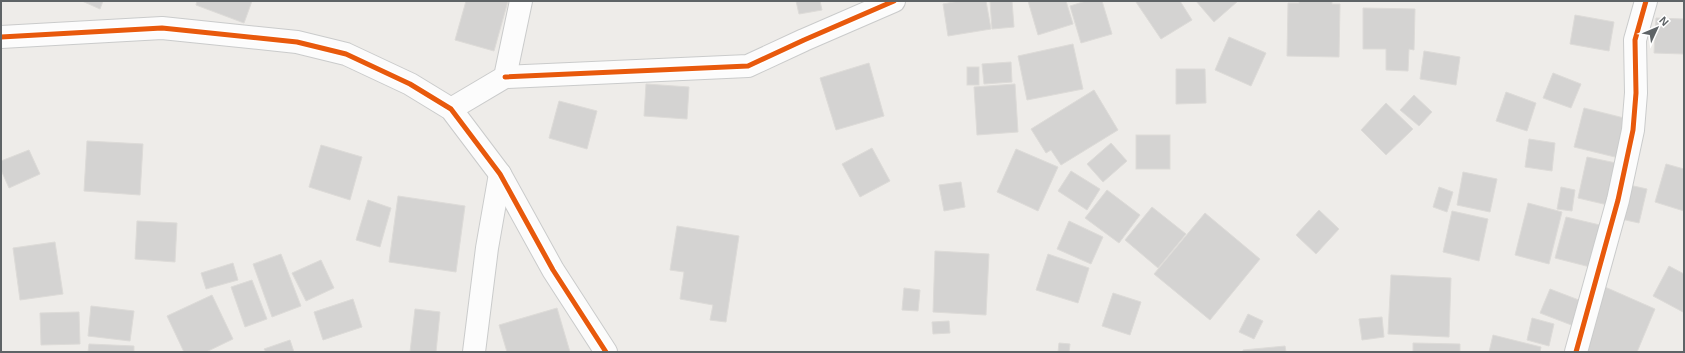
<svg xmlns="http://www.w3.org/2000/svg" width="1685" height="353" font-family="Arial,sans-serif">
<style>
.building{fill:#d4d3d2;stroke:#dddbd8}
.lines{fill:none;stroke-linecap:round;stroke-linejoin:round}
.minor-casing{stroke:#cacbcb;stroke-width:24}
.minor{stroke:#fcfcfc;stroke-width:22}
.cycleway-casing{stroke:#fff;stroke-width:8}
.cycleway{stroke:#e8590c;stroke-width:5}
</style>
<rect width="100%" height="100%" fill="#eeece9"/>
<g class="building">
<polygon points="82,1 103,1 100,9"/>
<polygon points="197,1 252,1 244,23 196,5"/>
<polygon points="466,1 508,1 494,51 455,40"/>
<polygon points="796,1 820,1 822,10 799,14"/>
<polygon points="959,1 986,1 991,29 948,36 943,4"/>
<polygon points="990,1 1012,1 1014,27 992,29"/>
<polygon points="1028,1 1066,1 1073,24 1038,35"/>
<polygon points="1086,1 1102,1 1112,34 1081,43 1070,6"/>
<polygon points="1137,1 1180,1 1192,20 1161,39 1136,2"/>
<polygon points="1196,1 1238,1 1214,22"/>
<polygon points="1299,1 1332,1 1332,4 1340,4 1339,57 1287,56 1288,3 1299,3"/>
<polygon points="1363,8 1415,9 1414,50 1409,49 1408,71 1386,70 1386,49 1363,49"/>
<polygon points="1575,15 1614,22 1609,51 1570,44"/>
<polygon points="1656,18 1684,19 1684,54 1654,53"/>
<polygon points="1229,37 1266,53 1251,86 1215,70"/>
<polygon points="1073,44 1083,89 1027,100 1018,56"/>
<polygon points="1424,51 1460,57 1456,85 1420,79"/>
<polygon points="1011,62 1012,82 984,84 982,64"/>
<polygon points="869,63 884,116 836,130 820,78"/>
<rect x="967" y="67" width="12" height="18"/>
<polygon points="1176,69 1205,69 1206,103 1176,104"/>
<polygon points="1553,73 1581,84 1571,108 1543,98"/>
<polygon points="646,84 689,87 687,119 644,116"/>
<polygon points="1015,84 1018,132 977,135 974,87"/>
<polygon points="1094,90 1118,130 1061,165 1051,150 1046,153 1031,129"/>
<polygon points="1506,92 1536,103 1527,131 1496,121"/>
<polygon points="1414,95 1432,112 1419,126 1400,110"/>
<polygon points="559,101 597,111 587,149 549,138"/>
<polygon points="1386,103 1413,129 1386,155 1361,130"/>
<polygon points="1584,108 1628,119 1619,158 1574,147"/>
<rect x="1136" y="135" width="34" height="34"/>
<polygon points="1529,139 1555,143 1552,171 1525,167"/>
<polygon points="87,141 143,144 140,195 84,191"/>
<polygon points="1111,143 1127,161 1103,182 1087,164"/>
<polygon points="321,145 362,157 350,200 309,187"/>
<polygon points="872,148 890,181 860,197 842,164"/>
<polygon points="1016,149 1058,167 1038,211 997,192"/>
<polygon points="29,150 40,174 9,188 1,170 1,161"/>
<polygon points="1587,157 1621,164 1612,206 1578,198"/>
<polygon points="1666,164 1684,169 1684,211 1655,202"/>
<polygon points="1071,171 1100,189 1087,210 1058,191"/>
<polygon points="1463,172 1497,179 1490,212 1457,205"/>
<polygon points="961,182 965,207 944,211 939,185"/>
<polygon points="1629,185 1647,189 1639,223 1621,219"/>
<polygon points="1439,187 1453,192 1447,212 1433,207"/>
<polygon points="1561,187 1575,190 1572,211 1557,209"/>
<polygon points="1107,190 1140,215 1119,243 1085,218"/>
<polygon points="398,196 465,206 456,272 389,262"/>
<polygon points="368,200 391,208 380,247 356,240"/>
<polygon points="1528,203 1562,212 1549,264 1515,255"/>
<polygon points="1152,207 1186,234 1158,268 1125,240"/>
<polygon points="1319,210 1339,229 1316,254 1296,235"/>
<polygon points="1452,211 1488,219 1479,261 1443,252"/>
<polygon points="1205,213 1260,259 1210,320 1154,274"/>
<polygon points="1566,217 1604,226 1594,268 1555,258"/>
<polygon points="137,221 177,223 175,262 135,259"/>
<polygon points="1069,221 1103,237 1091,264 1057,249"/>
<polygon points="677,226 739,236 726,322 710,320 713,305 680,299 684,272 670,270"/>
<polygon points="55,242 63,294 20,300 13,248"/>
<polygon points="935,251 989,254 986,315 933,312"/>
<polygon points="281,254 301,306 272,317 253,264"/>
<polygon points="1048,254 1089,268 1078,303 1036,290"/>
<polygon points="321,260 334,288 306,301 292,273"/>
<polygon points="233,263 238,280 206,289 201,273"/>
<polygon points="1669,266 1684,274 1683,312 1653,296"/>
<polygon points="1391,275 1451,278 1449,337 1388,334"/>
<polygon points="252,280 267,319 245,327 231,287"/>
<polygon points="1605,287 1655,309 1637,352 1577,352"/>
<polygon points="904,288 920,290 918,311 902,310"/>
<polygon points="1550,289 1584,302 1574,326 1540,313"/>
<polygon points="1113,293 1141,302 1130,335 1102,326"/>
<polygon points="212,295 233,339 206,352 184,352 167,316"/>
<polygon points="353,299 362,327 323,340 314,312"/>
<polygon points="91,306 134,311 130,341 88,336"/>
<polygon points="557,308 570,352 507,352 499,325"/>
<polygon points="415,309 440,312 436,352 410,352"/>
<polygon points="79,312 80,344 41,345 40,313"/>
<polygon points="1248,314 1263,321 1254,339 1239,332"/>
<polygon points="1382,317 1384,337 1362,340 1359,319"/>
<polygon points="1532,318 1554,324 1549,346 1527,340"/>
<polygon points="949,321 950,333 933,334 932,322"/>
<polygon points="1493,335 1541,347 1540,352 1489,352"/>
<polygon points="290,340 294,352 266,352 264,349"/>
<polygon points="1059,343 1070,344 1069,352 1058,352"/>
<polygon points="1413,343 1460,344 1460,352 1413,352"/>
<polygon points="89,344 134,346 134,352 88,352"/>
<polygon points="1285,346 1286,352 1243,352 1243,350"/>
</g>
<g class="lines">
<defs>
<g id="minor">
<polyline points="1,37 162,28 297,42 346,54 410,84 451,109 500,174 553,270 606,352"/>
<polyline points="505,77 748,66 804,40 894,1"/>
<polyline points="451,109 505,77 521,1"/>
<polyline points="474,352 487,248 500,174"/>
<polyline points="1576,352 1618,200 1633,130 1636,93 1635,40 1646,1"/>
</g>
</defs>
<use href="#minor" class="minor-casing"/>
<use href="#minor" class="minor"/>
<defs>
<g id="cycleway">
<polyline points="1,37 162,28 297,42 346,54 410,84 451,109 500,174 553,270 606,352"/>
<polyline points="505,77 748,66 804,40 894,1"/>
<polyline points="1576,352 1618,200 1633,130 1636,93 1635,40 1646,1"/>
</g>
</defs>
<use href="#cycleway" class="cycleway-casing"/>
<use href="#cycleway" class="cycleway"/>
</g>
<rect width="1685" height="353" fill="none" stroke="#5e6366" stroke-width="4"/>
<g transform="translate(1657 28) rotate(46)" stroke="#ffffff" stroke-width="3" paint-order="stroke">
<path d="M0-3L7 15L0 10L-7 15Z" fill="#5e6366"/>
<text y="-6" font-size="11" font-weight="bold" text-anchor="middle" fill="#5e6366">N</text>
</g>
</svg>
